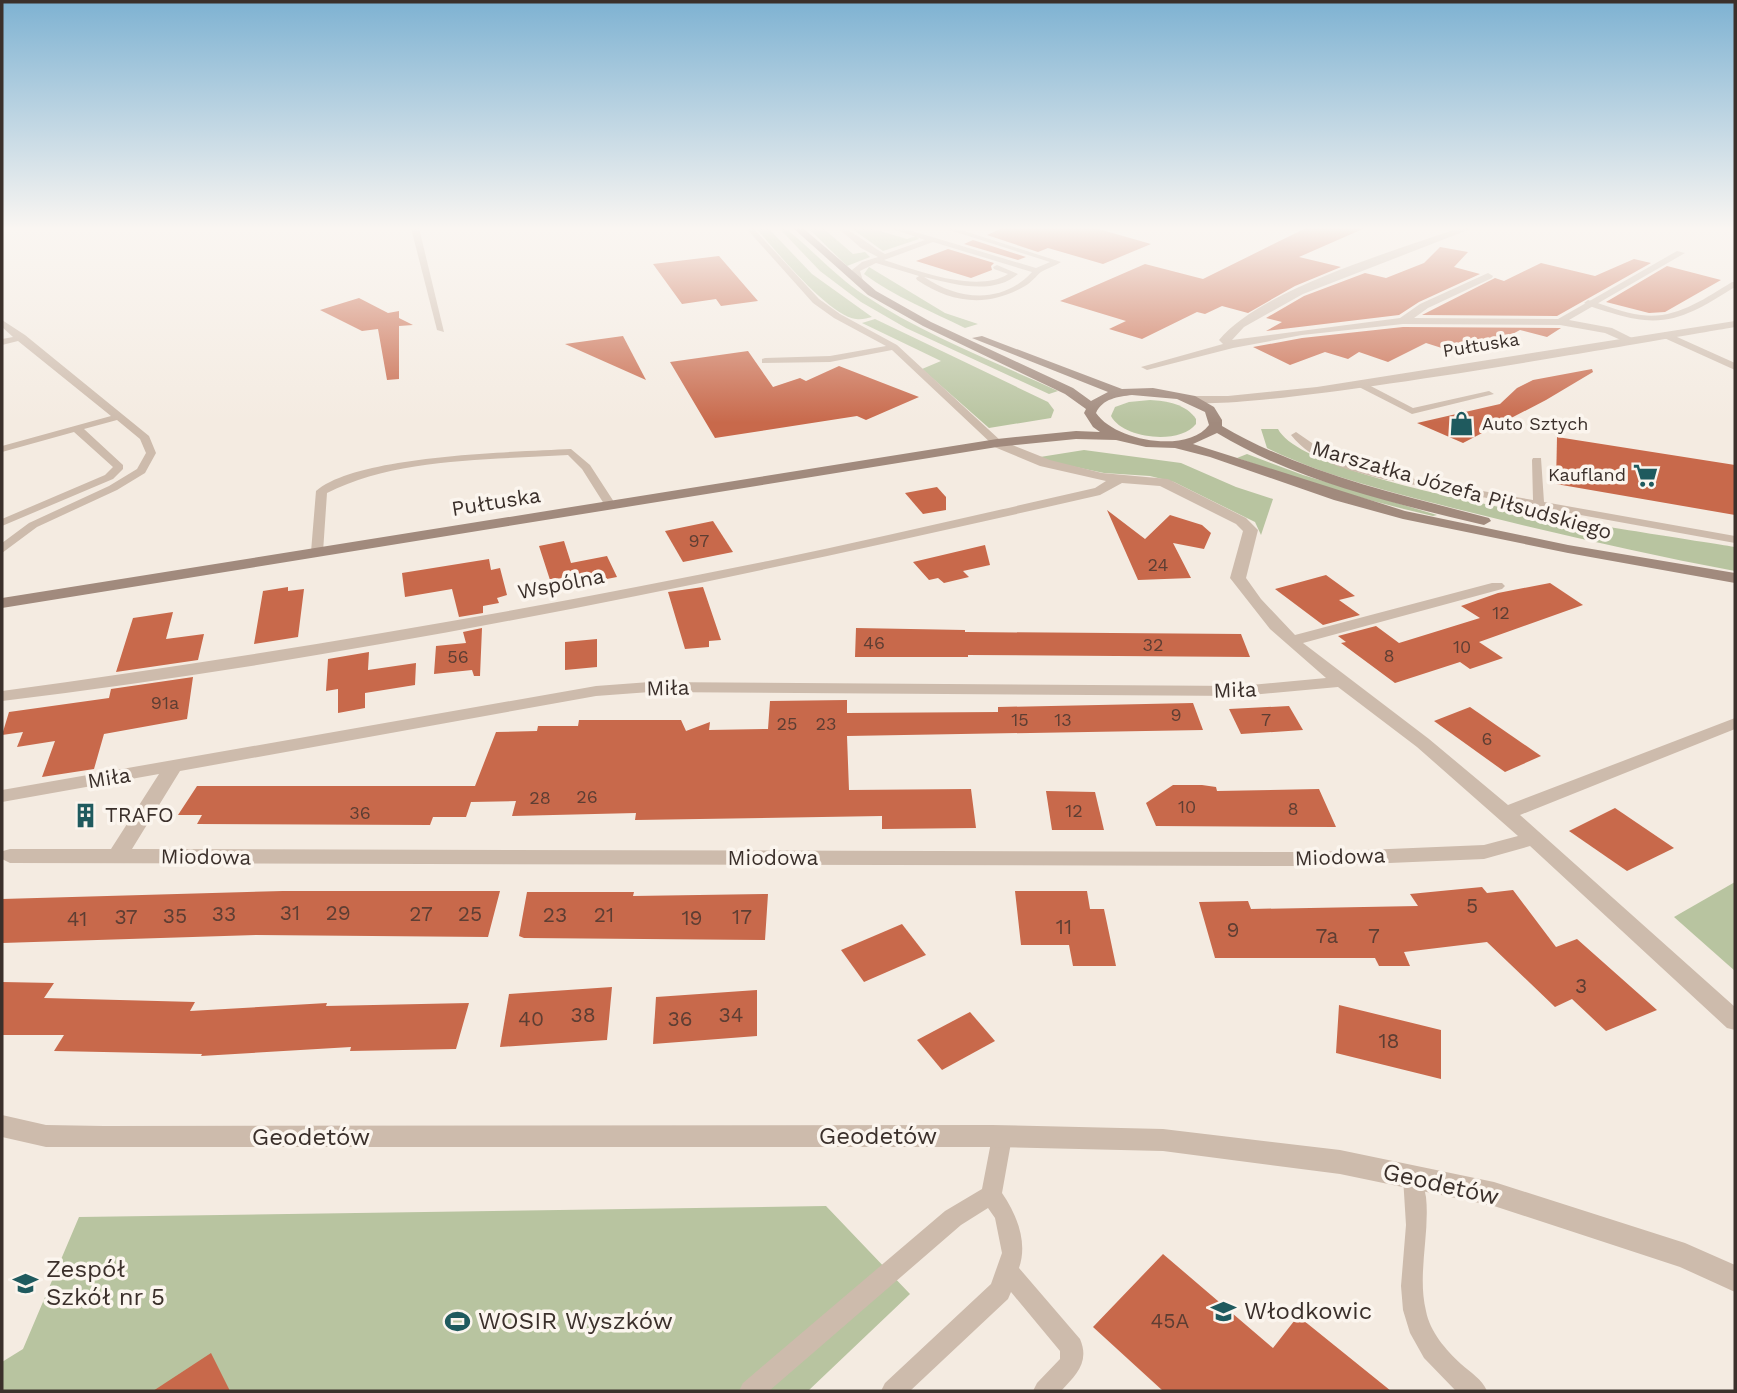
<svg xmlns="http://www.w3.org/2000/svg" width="1737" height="1393" font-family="'Work Sans',sans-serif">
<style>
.green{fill:#b8c4a0}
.building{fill:#c8694b}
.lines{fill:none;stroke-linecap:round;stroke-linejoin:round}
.service{fill:#cdbbac;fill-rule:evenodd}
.minor{fill:#cdbbac;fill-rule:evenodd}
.tertiary{fill:#cdbbac;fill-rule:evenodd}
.secondary{fill:#a18a7d;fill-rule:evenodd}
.labels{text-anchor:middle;stroke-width:7;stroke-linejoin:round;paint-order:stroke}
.far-street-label{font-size:18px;fill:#3b302b;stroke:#fbf5ee}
.far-poi-label{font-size:18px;fill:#3b302b;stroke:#fbf5ee;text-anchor:start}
.number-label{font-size:18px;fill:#5e3e33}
.street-label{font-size:21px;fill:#3b302b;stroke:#fbf5ee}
.poi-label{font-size:21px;fill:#3b302b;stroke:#fbf5ee;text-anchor:start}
.near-number-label{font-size:21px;fill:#5e3e33}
.near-street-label{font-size:24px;fill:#3b302b;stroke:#fbf5ee}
.near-poi-label{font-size:24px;fill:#3b302b;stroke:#fbf5ee;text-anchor:start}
</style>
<rect width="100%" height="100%" fill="#f4ebe1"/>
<g class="green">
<path d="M756 228H768L812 274 872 317C867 318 862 320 856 319 829 316 775 250 756 228Z"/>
<path d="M779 228H785C812 249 835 276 864 295 924 335 993 361 1058 391L1049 394 906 328 861 302 820 271Z"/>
<polygon points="808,228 823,228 853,254 865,252 870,257 847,266"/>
<polygon points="851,228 870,228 907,239 916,236 919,239 883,251"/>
<path d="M869 267 945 313 978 324 965 328C931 311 895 297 864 274Z"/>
<polygon points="875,319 1048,402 1054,410 1051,418 989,428 922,369 941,361 862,323"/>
<path d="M1150 400C1167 401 1186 404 1196 419V424C1180 445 1123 439 1111 416L1115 407 1129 402Z"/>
<path d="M1261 429H1278C1308 487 1659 534 1735 547V571C1639 553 1544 531 1449 507 1388 491 1324 476 1267 448Z"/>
<polygon points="1084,450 1181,463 1236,487 1273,499 1261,535 1255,522 1174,482 1150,476 1104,473 1047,461 1040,457"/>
<path d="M1247 454 1303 475 1437 515 1433 516C1367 501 1302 481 1237 458Z"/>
<polygon points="1735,882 1735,971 1674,917"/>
<polygon points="826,1206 910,1294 808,1391 2,1391 2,1362 23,1349 79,1217"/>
</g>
<g class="building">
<polygon points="1002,228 1095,228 1151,244 1103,264 1048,248 1038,252 987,235"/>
<polygon points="1306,228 1365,228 1299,257 1341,267 1295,286 1248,313 1222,306 1205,314 1197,312 1142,339 1109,329 1126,321 1060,301 1145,264 1203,279"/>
<polygon points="973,240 1026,257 1018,260 964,244"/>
<polygon points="1440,247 1468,252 1454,267 1480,274 1419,302 1399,315 1266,331 1282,322 1266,318 1304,296 1365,273 1386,278 1424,263"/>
<polygon points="948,249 994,263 991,266 992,270 971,278 916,261"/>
<polygon points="719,256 758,301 721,306 716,299 682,304 653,264"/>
<polygon points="1634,259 1651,263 1557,316 1422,315 1495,278 1504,281 1541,263 1595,276"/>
<polygon points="1667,266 1721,280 1665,312 1649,313 1606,302"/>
<polygon points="359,298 388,313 399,311 399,318 413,325 399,326 399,379 387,380 378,329 362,331 320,310"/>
<polygon points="1403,327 1560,328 1561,328 1547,337 1520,330 1486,348 1465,342 1448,350 1426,343 1388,362 1359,352 1348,359 1325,352 1290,365 1253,347 1302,338"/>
<polygon points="623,336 646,380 565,344"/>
<polygon points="748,351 773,387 800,378 806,381 839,366 919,397 866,420 857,416 715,438 670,362"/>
<polygon points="1592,369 1593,372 1546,400 1463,443 1417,423 1500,404 1517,388 1533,380"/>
<polygon points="1557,437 1735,465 1735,515 1556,484"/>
<polygon points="937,487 946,497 946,510 923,514 905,493"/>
<polygon points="1107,510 1145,539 1170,515 1202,525 1211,533 1204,549 1173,543 1191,578 1138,580"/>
<polygon points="713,521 733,552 683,562 665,531"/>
<polygon points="564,541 571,563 607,556 617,577 571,586 568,577 550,580 539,546"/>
<polygon points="985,545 990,565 963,571 969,577 944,583 938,578 929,580 913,562"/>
<polygon points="489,559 491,570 500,568 507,595 497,598 499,603 483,606 483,613 459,617 452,589 405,597 402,573"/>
<polygon points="1326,575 1355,596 1339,600 1360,615 1323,625 1275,589"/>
<polygon points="1550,583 1583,605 1479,642 1503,658 1470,669 1460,662 1395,683 1341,643 1346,642 1338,636 1376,626 1399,643 1480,618 1461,606 1498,593"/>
<polygon points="288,587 288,591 304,589 298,637 254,644 263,591"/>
<polygon points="703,587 721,640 709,641 709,647 685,649 668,592"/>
<polygon points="173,612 166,639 204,634 198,660 116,672 133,618"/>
<polygon points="482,628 480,676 474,676 472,670 434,674 436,646 466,643 463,632"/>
<polygon points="856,628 965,630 965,632 1241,634 1250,657 968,655 968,657 855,657"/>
<polygon points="597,639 597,667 565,670 565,642"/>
<polygon points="369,652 368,670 416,663 415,685 365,693 365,708 338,713 338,689 326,691 328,659"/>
<polygon points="193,677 187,719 104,734 94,769 42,777 55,741 17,747 23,732 2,735 9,712 109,698 111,689"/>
<polygon points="847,700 847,713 998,712 998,707 1193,703 1203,730 847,736 849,790 971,789 976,828 882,829 882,816 635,820 636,813 512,816 516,801 471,802 466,817 433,817 430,825 197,824 202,815 178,815 197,786 475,786 496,732 537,731 538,726 578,726 579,720 681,720 686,731 710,722 709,730 768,729 770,701"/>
<polygon points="1289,706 1303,730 1241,734 1229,709"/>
<polygon points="1470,707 1541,756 1505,772 1434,721"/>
<polygon points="1173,785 1202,785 1216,787 1217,791 1319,789 1336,827 1156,826 1146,803"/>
<polygon points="1046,791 1095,792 1104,830 1052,830"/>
<polygon points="1615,808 1674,848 1627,871 1569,831"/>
<polygon points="1482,887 1487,893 1513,890 1556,947 1577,939 1657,1010 1606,1031 1572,999 1555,1007 1487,942 1404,952 1410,966 1379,966 1375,958 1215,958 1199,902 1248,901 1251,909 1418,906 1410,894"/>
<polygon points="283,891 500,891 488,937 256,935 2,943 2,899"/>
<polygon points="1015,891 1087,891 1090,909 1104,909 1116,966 1073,966 1069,945 1021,945"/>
<polygon points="527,892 634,892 633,896 768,894 765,940 524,938 519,936"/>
<polygon points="902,924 926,955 864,982 841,950"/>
<polygon points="2,982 54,983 44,998 195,1002 190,1011 327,1003 326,1006 469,1003 456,1049 350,1051 351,1047 201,1056 202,1054 54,1051 64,1035 2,1035"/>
<polygon points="612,987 607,1040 500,1047 509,994"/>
<polygon points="757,990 757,1036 653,1044 656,997"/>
<polygon points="1339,1005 1441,1030 1441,1079 1336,1053"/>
<polygon points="970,1012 995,1041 942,1070 917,1040"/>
<polygon points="1163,1254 1273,1348 1298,1316 1391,1391 1163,1391 1093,1327"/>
<polygon points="211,1353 230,1391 153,1391"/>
</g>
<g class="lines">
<g class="service">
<polygon points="411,228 419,228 444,332 437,330"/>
<polygon points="746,228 753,228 819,299 840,314 897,345 1001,441 1001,445 993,445 892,350 830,362 762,363 762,359 765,358 830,356 886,346 834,318 813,303"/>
<path d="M838 228C851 228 871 247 885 254L925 240 890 228H902L1036 268 1050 262 943 228H955L1061 262C1055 266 1048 268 1041 272 1036 276 1032 282 1025 286 988 308 951 303 917 280L916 278 919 276 876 263 860 271 864 284 860 286 856 284 852 270 862 262 878 257 861 248ZM933 242 1032 272C1002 305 958 300 924 277 954 284 992 296 1018 274L997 265 993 267 994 269 1008 274C977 294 916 270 884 260Z"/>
<path d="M1732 282H1735V287C1691 314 1668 330 1615 314 1605 311 1593 308 1584 303L1588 300C1606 305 1623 313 1641 315 1675 320 1704 299 1732 282Z"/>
<polygon points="2,320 25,335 149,436 156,453 145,473 117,490 37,527 2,553 2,543 29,523 109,486 137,469 146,453 140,439 117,420 84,429 123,465 123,469 113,479 2,526 2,519 105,475 113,467 74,432 2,452 2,446 111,416 18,341 2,345 2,339 13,337 2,327"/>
<polygon points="1357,382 1363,382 1413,408 1489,391 1494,394 1412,414 1357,386"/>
<path d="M1296 432 1328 454 1387 474 1533 500 1532 460 1533 458H1541L1544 502 1735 536V543L1382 479C1350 470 1313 463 1291 435Z"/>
<path d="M571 449 590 465 616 505 614 507H606L582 469 568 455C491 460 397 457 327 493L323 552 317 556 311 552 316 491C357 455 514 452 571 449Z"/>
<path d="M1002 1128 1009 1131 1012 1137 1002 1193C1017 1215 1028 1242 1019 1268L1080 1339C1090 1362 1076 1375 1061 1391H1033L1037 1383 1060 1359V1351L1011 1292 1008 1299 910 1391H881L885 1383 991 1284 1002 1253 995 1218 988 1208 961 1225 769 1391H739L743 1383 945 1211 982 1189 992 1137 995 1131Z"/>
<path d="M1413 1168 1420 1170C1424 1179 1424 1188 1426 1197 1430 1234 1417 1274 1426 1311 1430 1332 1446 1350 1461 1364 1471 1373 1482 1379 1487 1391L1455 1390 1424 1358 1410 1333 1403 1310 1401 1286 1406 1225 1403 1177 1406 1170Z"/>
</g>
<g class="minor">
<path d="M1459 228H1473L1303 294 1244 327 1232 340 1400 318 1420 304 1488 273 1493 276 1492 278 1428 308 1414 318 1558 319 1677 251 1685 253 1569 320 1612 328 1634 339V343L1630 344 1605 333 1560 325 1403 324 1302 335 1233 348 1147 370 1141 367 1223 344 1219 340C1261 289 1395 251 1459 228Z"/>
<polygon points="1666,332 1735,363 1735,370 1662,337 1660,335"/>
<path d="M997 439 1050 460 1102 473 1168 479 1246 518 1258 530 1246 578 1261 599 1295 635 1492 583H1502L1505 586 1502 589 1303 643 1429 739 1508 805 1735 718V729L1520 815 1735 1007V1030L1727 1028 1530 846 1484 859 1318 866 10 863 2 859 3 851 10 849H111L159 774 2 802V790L596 686 650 682 1240 686 1326 678 1270 629 1230 578 1243 531 1236 524 1160 486 1122 483 1100 495C737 578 372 656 2 701V691C259 656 514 613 768 561 878 538 986 513 1095 488L1106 481 1040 466 992 446 991 443ZM1338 687 1417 747 1518 836 1484 845 1318 852 132 849 180 771 596 696 650 692 1240 696Z"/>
</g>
<g class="tertiary">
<path d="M1735 321V327C1670 338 1212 420 1187 400L1193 396H1228L1317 387Z"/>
<polygon points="2,1115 46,1125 104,1126 992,1125 1163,1129 1340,1150 1494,1182 1685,1243 1735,1265 1735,1292 1680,1267 1494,1206 1340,1174 1163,1151 992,1147 46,1147 2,1137"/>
</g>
<path class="secondary" d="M793 228H803L876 291 931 322 1073 388 1091 401 1108 392 972 338 982 336 1122 389 1153 388 1195 396 1214 407 1222 420V426C1304 474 1398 494 1489 518L1491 521 1484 525C1393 503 1298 482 1217 433L1193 444 1405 511 1568 545 1735 573V583L1568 553 1403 519 1334 500 1210 457 1175 448 1146 447 1116 440 1076 439 997 447 2 608V598L997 439 1076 431 1100 432 1093 427 1084 413 1086 409 1065 394 923 326 868 295ZM1132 395 1177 399 1205 412 1209 425C1187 454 1115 441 1096 413 1103 398 1118 397 1132 395Z"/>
</g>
<linearGradient id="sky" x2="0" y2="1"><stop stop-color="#7eb2d2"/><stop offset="0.54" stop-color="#faf6f2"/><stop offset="1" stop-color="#faf6f2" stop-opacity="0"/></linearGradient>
<rect width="1737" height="423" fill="url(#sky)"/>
<defs>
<symbol id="shop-bare" viewBox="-9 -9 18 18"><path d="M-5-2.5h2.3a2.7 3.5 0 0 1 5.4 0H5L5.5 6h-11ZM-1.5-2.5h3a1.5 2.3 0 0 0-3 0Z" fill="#1f5a5e" stroke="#fbf5ee" stroke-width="2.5" paint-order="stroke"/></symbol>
<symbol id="supermarket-bare" viewBox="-9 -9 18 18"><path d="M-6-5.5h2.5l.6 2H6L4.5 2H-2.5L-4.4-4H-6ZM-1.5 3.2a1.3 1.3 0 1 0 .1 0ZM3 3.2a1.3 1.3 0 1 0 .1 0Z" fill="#1f5a5e" stroke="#fbf5ee" stroke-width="2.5" paint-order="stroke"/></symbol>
<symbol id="building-bare" viewBox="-9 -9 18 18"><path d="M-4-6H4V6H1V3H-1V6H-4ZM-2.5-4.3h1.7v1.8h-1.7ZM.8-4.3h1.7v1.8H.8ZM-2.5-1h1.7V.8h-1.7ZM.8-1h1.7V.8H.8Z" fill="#1f5a5e" stroke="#fbf5ee" stroke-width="2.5" paint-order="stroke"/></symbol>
<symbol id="school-bare" viewBox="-9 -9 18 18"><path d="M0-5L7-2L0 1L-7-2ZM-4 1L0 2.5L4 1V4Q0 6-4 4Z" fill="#1f5a5e" stroke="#fbf5ee" stroke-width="2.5" paint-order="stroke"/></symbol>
<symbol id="university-bare" viewBox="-9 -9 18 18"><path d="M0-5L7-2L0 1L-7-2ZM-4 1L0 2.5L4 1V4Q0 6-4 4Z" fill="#1f5a5e" stroke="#fbf5ee" stroke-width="2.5" paint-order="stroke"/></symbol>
<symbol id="stadium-bare" viewBox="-9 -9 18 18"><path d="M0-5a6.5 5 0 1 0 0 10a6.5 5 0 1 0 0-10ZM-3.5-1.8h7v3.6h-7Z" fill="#1f5a5e" stroke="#fbf5ee" stroke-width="2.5" paint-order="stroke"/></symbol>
</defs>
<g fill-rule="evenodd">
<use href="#shop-bare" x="1444" y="406" width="35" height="35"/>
<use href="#supermarket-bare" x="1628" y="458" width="35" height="35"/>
<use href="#building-bare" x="68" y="798" width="35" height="35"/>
<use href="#school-bare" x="8" y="1266" width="35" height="35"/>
<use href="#university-bare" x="1206" y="1294" width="35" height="35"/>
<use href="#stadium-bare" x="440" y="1304" width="35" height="35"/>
</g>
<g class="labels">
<g class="far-street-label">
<text transform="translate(1481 345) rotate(-9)" y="6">Pułtuska</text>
</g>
<g class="far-poi-label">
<text x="1482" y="430">Auto Sztych</text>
<text x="1626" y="481" text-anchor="end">Kaufland</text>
</g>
<g class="number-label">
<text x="699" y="547">97</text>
<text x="1158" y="571">24</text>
<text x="1501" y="619">12</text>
<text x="874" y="649">46</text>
<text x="1153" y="651">32</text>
<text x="1462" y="653">10</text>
<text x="1389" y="662">8</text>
<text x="458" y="663">56</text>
<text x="165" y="709">91a</text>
<text x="1176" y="721">9</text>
<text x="1020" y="726">15</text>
<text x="1063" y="726">13</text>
<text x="1266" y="726">7</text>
<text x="787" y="730">25</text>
<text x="826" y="730">23</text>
<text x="1487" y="745">6</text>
<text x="587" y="803">26</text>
<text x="540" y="804">28</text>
<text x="1187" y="813">10</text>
<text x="1293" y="815">8</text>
<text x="1074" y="817">12</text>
<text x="360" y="819">36</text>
</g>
<g class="street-label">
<text transform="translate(1462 490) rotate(16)" y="7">Marszałka Józefa Piłsudskiego</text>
<text transform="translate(496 502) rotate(-9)" y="7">Pułtuska</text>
<text transform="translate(561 584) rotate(-11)" y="7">Wspólna</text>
<text transform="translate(668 688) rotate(-1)" y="7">Miła</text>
<text transform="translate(1235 690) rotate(-2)" y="7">Miła</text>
<text transform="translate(109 778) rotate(-9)" y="7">Miła</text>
<text transform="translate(206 857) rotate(1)" y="7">Miodowa</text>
<text transform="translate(1340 857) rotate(-2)" y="7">Miodowa</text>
<text x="773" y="865">Miodowa</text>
</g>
<g class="poi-label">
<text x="105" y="822">TRAFO</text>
</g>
<g class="near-number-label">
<text x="1472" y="913">5</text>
<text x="290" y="920">31</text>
<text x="338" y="920">29</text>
<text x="224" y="921">33</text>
<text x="421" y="921">27</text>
<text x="470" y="921">25</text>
<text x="555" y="922">23</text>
<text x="604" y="922">21</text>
<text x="175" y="923">35</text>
<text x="126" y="924">37</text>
<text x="742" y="924">17</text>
<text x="692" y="925">19</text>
<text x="77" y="926">41</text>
<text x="1064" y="934">11</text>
<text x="1233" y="937">9</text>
<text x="1327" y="943">7a</text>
<text x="1374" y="943">7</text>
<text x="1581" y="993">3</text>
<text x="583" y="1022">38</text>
<text x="731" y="1022">34</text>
<text x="531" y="1026">40</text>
<text x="680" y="1026">36</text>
<text x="1389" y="1048">18</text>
<text x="1170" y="1328">45A</text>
</g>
<g class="near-street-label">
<text x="878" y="1144">Geodetów</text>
<text x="311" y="1145">Geodetów</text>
<text transform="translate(1441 1184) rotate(13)" y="8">Geodetów</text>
</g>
<g class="near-poi-label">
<text x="46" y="1277">Zespół<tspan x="46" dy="28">Szkół nr 5</tspan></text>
<text x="1244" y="1319">Włodkowic</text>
<text x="478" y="1329">WOSIR Wyszków</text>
</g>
</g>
<rect width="1737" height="1393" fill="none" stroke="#3b302b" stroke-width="7"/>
</svg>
